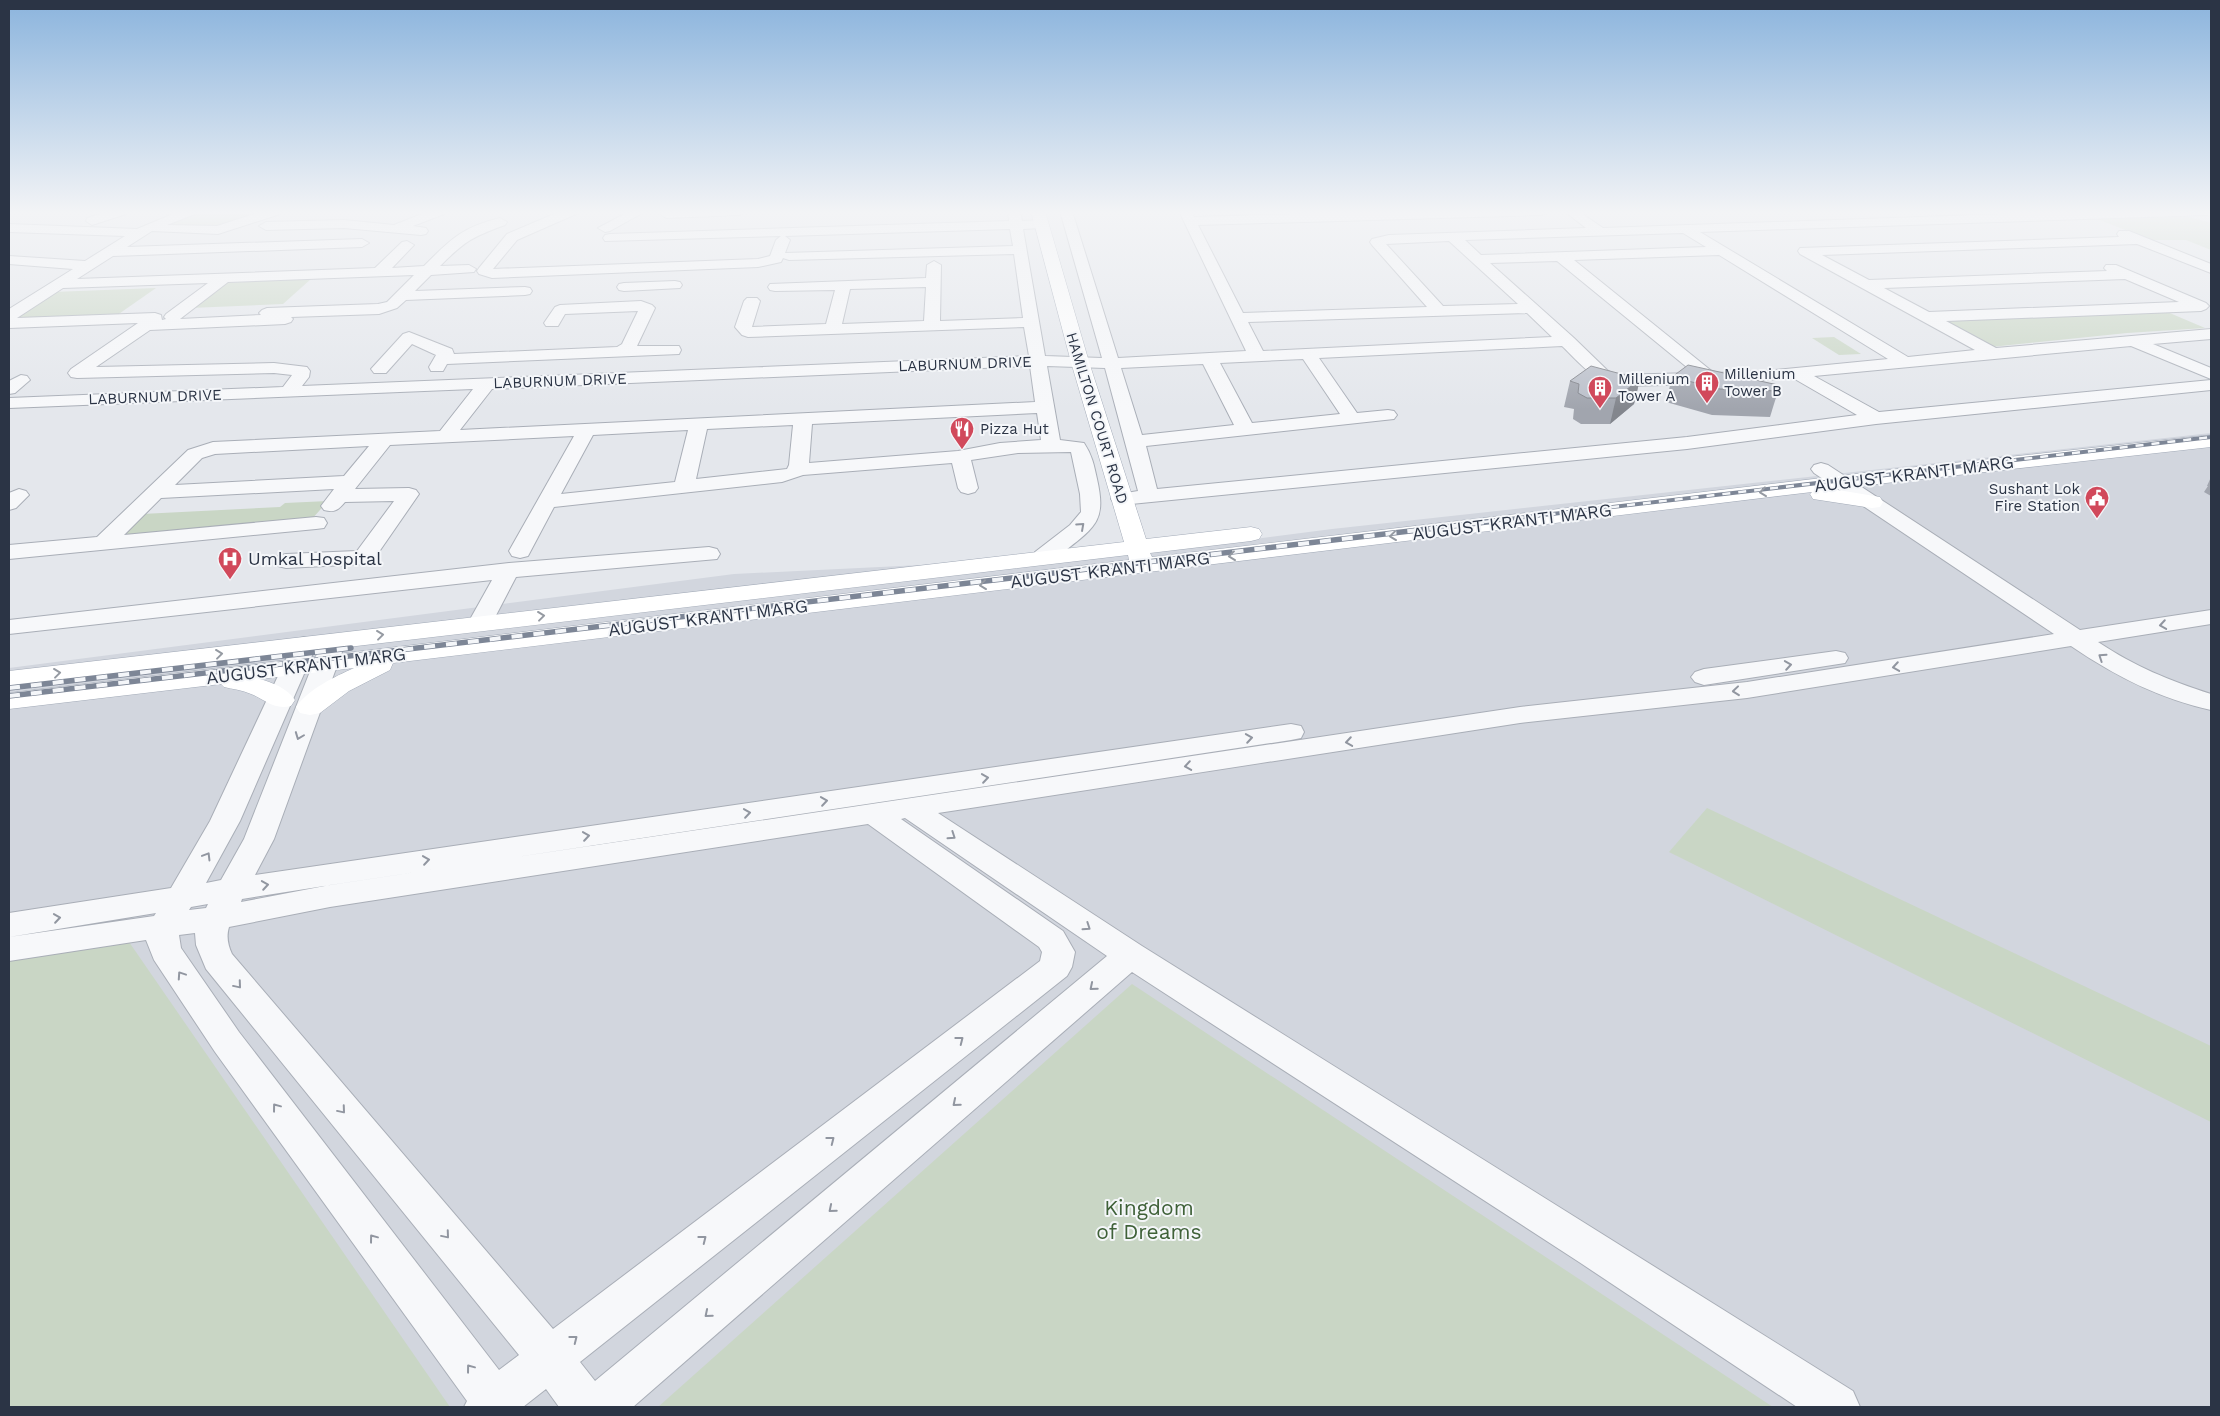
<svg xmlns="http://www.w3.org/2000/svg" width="2220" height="1416" font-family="'Work Sans',sans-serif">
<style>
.built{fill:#d2d6de}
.green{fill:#c9d6c5}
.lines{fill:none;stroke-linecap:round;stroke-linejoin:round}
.minor-casing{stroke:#a9aeb7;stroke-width:2}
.major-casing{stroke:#a3abb8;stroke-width:1}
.minor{fill:#f7f8fa;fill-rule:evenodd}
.major{fill:#fff;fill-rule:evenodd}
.rail-far1-casing{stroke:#7d8696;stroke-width:4}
.rail-casing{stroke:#7d8696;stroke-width:5.5}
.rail-far1{stroke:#f4f6f9;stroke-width:2.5;stroke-dasharray:8;stroke-linecap:butt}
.rail{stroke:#f4f6f9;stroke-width:4;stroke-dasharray:11;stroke-linecap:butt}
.wall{fill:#a1a5ae}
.shaded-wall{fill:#83868d}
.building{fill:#bbc0ca;stroke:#83868d}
.oneway{stroke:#959aa2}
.oneway2{stroke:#9196a0}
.labels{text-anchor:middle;stroke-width:4;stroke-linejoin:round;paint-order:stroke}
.far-street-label{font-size:15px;fill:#2b3445;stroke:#f4f6f9}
.far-poi-label{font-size:15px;fill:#2b3445;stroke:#f4f6f9;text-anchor:start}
.street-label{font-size:18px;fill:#2b3445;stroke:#f4f6f9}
.poi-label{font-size:18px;fill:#2b3445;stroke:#f4f6f9;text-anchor:start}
.near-park-label{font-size:21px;fill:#3f6138;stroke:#f4f6f9}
</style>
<rect width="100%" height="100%" fill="#e4e7ec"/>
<polygon class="built" points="2211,433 2211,1407 9,1407 9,668 734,574 1130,555 1332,529"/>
<g class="green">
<polygon points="200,211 275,211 211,232 154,227"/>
<polygon points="2186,216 2211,223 2211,250 2186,240 2151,240 2097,219"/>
<polygon points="311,279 283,304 190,308 222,283"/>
<polygon points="156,288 113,318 9,321 9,319 53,292"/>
<polygon points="2165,311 2205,328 2127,333 1991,347 1943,320"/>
<polygon points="1834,337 1861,354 1839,355 1812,338"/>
<polygon points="328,501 311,520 115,539 142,514 280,507 285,503"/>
<polygon points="1707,808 2211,1046 2211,1122 1669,852"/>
<polygon points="127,939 450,1407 9,1407 9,958"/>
<polygon points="1132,984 1773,1407 658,1407"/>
</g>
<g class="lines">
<defs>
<g id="minor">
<polygon points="109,211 128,211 126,214 92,225 86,221 87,218"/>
<path d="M180 211H197L195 214 167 225 217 226 263 211H282L280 214 218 234 152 231 127 247 362 239 369 243 362 247 113 256 77 279 375 268 402 242 407 241 414 245 392 268 424 266C450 240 462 227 500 218L507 222 505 225C472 237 465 241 440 266L469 265 476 269 474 272 431 275 415 291 525 287 530 288 532 291 530 294 525 295 406 300 397 308 379 314 291 317 293 319 291 322 285 324 150 330 96 367 274 363 307 367 310 371 309 377 302 386 1029 356 1024 327 748 337 742 335 735 327 744 301 747 298H757L760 301 752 327 826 324 835 290 775 291 770 290 768 287 770 284 926 278 927 265 934 261 941 265 940 321 1023 318 1014 254 789 260 783 258 781 262 758 267 492 278 479 274 477 271 479 268 507 234 561 211H578L576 214 517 240 493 269 758 259 770 256 776 240 781 236 605 241 603 238 605 235 610 234 1009 221 1008 211H1020L1022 221 1041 220 1048 224 1041 228 1023 229 1045 356 1102 358 1060 211H1072L1118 358 1246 351 1179 211H1191L1194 217 1407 211H1548L1542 215 1198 225 1243 313 1427 307 1372 245 1370 242 1372 239 1389 235 1586 228 1564 211H1578L1603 228 2094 211H2211L2210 214 2206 215 1700 232 1908 357 1975 350 1800 254 1798 251 1800 248 2119 237 2117 234 2119 231H2129L2211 264V273L2137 244 1822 255 1869 280 2107 271 2104 268 2106 265H2116L2206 303 2209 306 2206 309 2201 311 1946 321 1996 348 2211 329V339L2153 344 2211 368V379L2131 346 1814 376 1879 412 2211 380V390L1876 424 1687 449 1121 505 1114 503 1111 499 1114 495 1138 491 1105 368 1047 366 1060 440 1084 443C1092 455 1094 465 1097 479 1106 519 1097 526 1066 550 1055 558 1049 565 1035 562L1032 557 1035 552 1070 525 1081 512 1080 494 1071 452 1018 453 971 460 978 488 975 492 968 494 961 492 958 488 952 463 803 475 782 482 554 507 528 556 520 558 512 556 509 551 574 436 390 445 355 489 409 488 416 490 419 494 372 562 364 564 286 568 278 566 275 561 278 556 286 554 357 551 394 501 345 502C338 510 335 513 324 510L321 506 334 489 161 498 124 535 316 517 324 518 327 523 324 528 316 529 9 559V545L97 537 188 450 213 442 440 431 473 389 9 408V398L283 387 292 375 274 373 77 378 71 377 68 373 71 369 138 323 9 328V309L73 269 9 264V256L85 261 125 236 9 232V224L137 229ZM1010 229 1013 246 785 253 790 240 785 236ZM1683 233 1706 247 1481 255 1465 240ZM1449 241 1518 304 1443 306 1386 244ZM1719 255 1888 359 1765 371 1714 373 1574 260ZM1557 261 1694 373 1615 375 1607 370 1574 338 1490 263ZM414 275 387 302 378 304 267 308 262 310 259 313 261 315 180 319 228 282ZM2125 279 2179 302 1929 312 1884 288ZM208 283 166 314 164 317 166 319 162 320 161 315 155 313 17 318 63 288ZM926 287 924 321 842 324 850 289ZM1527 313 1552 337 1263 351 1248 322ZM1562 346C1581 364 1593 381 1620 386L1711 384 1793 378 1857 415 1687 437 1157 489 1146 446 1394 419 1397 415 1394 411 1388 410 1357 413 1319 358ZM1303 359 1340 414 1252 423 1220 363ZM1203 364 1234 425 1142 435 1121 368ZM1030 366 1035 402 460 430 492 389ZM1037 413 1041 440 1000 443 958 451 809 463 812 424ZM793 425 789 465 787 469 696 479 707 429ZM688 430 675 482 561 494 593 435ZM369 446 344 476 175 485 202 458 215 454Z"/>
<polygon points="429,211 446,211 444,214 413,226 426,228 428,231 426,234 421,235 344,228 266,230 259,226 266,222 344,220 394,225"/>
<polygon points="630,211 646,211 610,231 605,232 598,228"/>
<polygon points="663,211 746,211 740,215 666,218 660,214"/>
<polygon points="675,281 680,282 682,285 680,288 624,291 619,290 617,287 619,284 624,283"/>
<polygon points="641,301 652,305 655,308 637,346 679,346 681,350 679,354 447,364 443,371 431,371 429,367 436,355 412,344 386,373 374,373 371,369 403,334 409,332 452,349 454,354 617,347 622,344 638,311 565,314 558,326 546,326 544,323 555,307 560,305"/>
<polygon points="21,375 27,376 30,380 15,393 9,394 9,381"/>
<path d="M1821 463 1828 465 2080 630 2211 610V624L2098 642C2136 667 2168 680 2211 694V710C2160 699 2115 676 2071 646L1747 698 1520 723 938 813 1142 946 1853 1391 1860 1407H1797L1579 1262 1132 972 633 1407H559L546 1389 523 1407H464L467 1401 215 1052 154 960 146 940 9 961V937L154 916 156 913 9 937V913L171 888 210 821 293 644 296 639 305 637 314 639 317 644 240 821 206 883 221 880 244 839 322 641 325 636 334 634 343 636 346 641 274 839 255 875 1291 724 1301 726 1304 732 1301 738 1291 740 337 884 242 899 241 902 330 885 1520 707 1747 682 2054 634 1814 473 1811 469 1814 465ZM905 818 1107 956 595 1381 580 1362 1067 976 1072 967 1075 952 1063 931 901 819ZM868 824 1039 947 1042 952 1040 961 553 1329 232 954C228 945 226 937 229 927L330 907ZM208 904 206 908 189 910 191 907ZM195 933 196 945 206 969 519 1355 499 1370 239 1032 181 948 179 935Z"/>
<polygon points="19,489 26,491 29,495 16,508 9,510 9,493"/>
<polygon points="709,547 717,549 720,554 717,559 516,577 492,623 488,628 480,630 472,628 468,623 492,580 9,634 9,620 509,563"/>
<polygon points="1836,651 1845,653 1848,658 1845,663 1704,685 1695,682 1691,677 1695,672 1704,669"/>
</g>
<g id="major">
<path d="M1031 211H1045L1089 362 1146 539 1251 527 1259 529 1262 534 1259 539 1251 541 1150 553 1152 557 1898 469 2211 435V447L1832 489 1880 497 1883 502 1880 507 1872 508 1813 499 1810 494 1812 492 393 663 390 670 349 691 320 713 310 715 300 713 296 707C309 689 334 677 354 668L260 679C273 683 287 688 295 700L291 706C273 710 266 700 251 694 242 690 233 689 224 687L221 684 9 709V693L1129 560 1128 555 9 687V671L1124 542 1071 362Z"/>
<polygon points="2199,211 2211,211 2211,216 2201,214"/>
</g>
</defs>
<use href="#minor" class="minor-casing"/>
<use href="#major" class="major-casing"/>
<use href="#minor" class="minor"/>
<use href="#major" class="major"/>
<defs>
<polyline id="rail-far1" points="1484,522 2211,437"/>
<g id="rail">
<polyline points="9,688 351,648"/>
<polyline points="9,696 1495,521"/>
</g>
</defs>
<use href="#rail-far1" class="rail-far1-casing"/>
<use href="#rail" class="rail-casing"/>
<use href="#rail-far1" class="rail-far1"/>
<use href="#rail" class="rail"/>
</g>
<g class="wall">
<polygon points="1672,377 1778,391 1770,417 1712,415 1666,402"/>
<polygon points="1640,379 1634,404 1610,424 1581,424 1573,419 1574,409 1564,407 1570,381"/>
<polygon points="2211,477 2211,496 2204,492 2208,486 2207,486"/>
</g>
<polygon class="shaded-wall" points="1640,379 1634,404 1610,424 1616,398"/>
<g class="building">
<polygon points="1688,365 1778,385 1778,391 1720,389 1672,377"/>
<polygon points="1591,366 1640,379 1616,398 1587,398 1578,393 1579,384 1570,381"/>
</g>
<defs><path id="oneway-chevron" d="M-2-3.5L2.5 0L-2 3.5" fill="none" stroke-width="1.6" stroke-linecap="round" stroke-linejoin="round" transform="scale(1.25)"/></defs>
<g class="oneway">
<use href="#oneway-chevron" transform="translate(1763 492) rotate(173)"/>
<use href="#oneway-chevron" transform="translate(1393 536) rotate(173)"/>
<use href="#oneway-chevron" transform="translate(1232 556) rotate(173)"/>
<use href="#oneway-chevron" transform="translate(983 585) rotate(173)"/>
<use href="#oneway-chevron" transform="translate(541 616) rotate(-7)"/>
<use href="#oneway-chevron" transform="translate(380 635) rotate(-7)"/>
<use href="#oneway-chevron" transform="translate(219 654) rotate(-7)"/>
<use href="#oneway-chevron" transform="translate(57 673) rotate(-7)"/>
</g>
<g class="oneway2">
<use href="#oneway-chevron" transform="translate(1081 526) rotate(-42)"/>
<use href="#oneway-chevron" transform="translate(2163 625) rotate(171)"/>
<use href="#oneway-chevron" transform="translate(2102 657) rotate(-146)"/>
<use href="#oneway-chevron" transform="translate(1788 665) rotate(-9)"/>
<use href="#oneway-chevron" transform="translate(1896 667) rotate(171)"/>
<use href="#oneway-chevron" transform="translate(1736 691) rotate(174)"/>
<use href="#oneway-chevron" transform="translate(299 736) rotate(111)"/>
<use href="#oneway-chevron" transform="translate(1249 738) rotate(-9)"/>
<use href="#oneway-chevron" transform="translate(1349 742) rotate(171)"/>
<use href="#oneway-chevron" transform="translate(1188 766) rotate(171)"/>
<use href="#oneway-chevron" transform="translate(985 778) rotate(-8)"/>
<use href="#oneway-chevron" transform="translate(824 801) rotate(-8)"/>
<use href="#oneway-chevron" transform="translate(747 813) rotate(-8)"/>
<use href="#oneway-chevron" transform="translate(586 836) rotate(-8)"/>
<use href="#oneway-chevron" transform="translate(952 836) rotate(34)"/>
<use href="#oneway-chevron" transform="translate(207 856) rotate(-59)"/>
<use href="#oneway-chevron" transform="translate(426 860) rotate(-8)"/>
<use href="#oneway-chevron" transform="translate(265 885) rotate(-9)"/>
<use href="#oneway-chevron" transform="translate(57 918) rotate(-8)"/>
<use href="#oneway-chevron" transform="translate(1087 927) rotate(34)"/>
<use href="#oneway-chevron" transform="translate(181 975) rotate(-124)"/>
<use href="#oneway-chevron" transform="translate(238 985) rotate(50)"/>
<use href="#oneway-chevron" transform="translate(1093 987) rotate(140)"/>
<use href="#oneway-chevron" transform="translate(960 1040) rotate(-38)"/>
<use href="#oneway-chevron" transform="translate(956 1103) rotate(140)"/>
<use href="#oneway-chevron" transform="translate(276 1107) rotate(-127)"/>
<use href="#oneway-chevron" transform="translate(342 1110) rotate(50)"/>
<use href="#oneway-chevron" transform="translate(831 1140) rotate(-38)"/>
<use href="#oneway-chevron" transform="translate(832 1209) rotate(140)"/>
<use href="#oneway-chevron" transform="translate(446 1235) rotate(50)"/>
<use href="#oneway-chevron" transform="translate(373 1238) rotate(-127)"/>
<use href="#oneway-chevron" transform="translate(703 1239) rotate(-38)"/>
<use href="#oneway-chevron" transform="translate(708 1314) rotate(140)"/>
<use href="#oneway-chevron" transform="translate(574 1339) rotate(-38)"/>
<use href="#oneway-chevron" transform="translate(470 1368) rotate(-127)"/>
</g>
<linearGradient id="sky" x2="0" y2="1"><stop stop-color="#8bb4dd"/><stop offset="0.52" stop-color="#f3f4f6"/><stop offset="1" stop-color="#f3f4f6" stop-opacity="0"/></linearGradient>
<rect width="2220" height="409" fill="url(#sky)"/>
<defs>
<symbol id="building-pin" viewBox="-11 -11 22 30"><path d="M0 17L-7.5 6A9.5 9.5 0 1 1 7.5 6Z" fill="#d1495b" stroke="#f4f6f9"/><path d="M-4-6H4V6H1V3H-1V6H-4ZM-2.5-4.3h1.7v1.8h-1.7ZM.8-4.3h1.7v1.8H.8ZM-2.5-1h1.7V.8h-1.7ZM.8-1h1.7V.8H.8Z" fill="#fff"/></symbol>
<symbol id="restaurant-pin" viewBox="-11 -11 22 30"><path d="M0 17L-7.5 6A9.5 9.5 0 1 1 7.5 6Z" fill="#d1495b" stroke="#f4f6f9"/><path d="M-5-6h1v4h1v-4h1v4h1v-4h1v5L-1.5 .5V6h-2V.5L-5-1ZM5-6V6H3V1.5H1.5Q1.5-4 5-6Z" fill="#fff"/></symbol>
<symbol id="civic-pin" viewBox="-11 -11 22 30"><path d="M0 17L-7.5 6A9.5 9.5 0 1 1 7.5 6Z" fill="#d1495b" stroke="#f4f6f9"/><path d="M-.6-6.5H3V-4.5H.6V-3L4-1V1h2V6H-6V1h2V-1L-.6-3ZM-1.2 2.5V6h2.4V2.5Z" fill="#fff"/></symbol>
<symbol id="hospital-pin" viewBox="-11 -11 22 30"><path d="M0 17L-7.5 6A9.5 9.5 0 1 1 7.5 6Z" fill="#d1495b" stroke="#f4f6f9"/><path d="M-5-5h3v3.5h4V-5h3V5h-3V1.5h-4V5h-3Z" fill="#fff"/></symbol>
</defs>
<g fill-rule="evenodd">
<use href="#building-pin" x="1693" y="369" width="28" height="38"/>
<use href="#building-pin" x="1586" y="374" width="28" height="38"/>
<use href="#restaurant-pin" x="948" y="415" width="28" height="38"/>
<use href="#civic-pin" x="2083" y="484" width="28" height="38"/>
<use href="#hospital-pin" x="216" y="545" width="28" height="38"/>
</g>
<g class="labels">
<g class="far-street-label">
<text transform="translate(965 364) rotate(-2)" y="5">LABURNUM DRIVE</text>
<text transform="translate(560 381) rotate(-2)" y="5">LABURNUM DRIVE</text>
<text transform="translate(155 397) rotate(-2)" y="5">LABURNUM DRIVE</text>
<text transform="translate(1097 418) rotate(73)" y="5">HAMILTON COURT ROAD</text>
</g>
<g class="far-poi-label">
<text x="1724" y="379">Millenium<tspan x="1724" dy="17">Tower B</tspan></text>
<text x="1618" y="384">Millenium<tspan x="1618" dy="17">Tower A</tspan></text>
<text x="980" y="434">Pizza Hut</text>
<text x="2080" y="494" text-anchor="end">Sushant Lok<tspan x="2080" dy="17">Fire Station</tspan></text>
</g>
<g class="street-label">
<text transform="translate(1914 474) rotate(-7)" y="6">AUGUST KRANTI MARG</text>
<text transform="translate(1512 522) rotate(-7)" y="6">AUGUST KRANTI MARG</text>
<text transform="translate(1110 570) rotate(-7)" y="6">AUGUST KRANTI MARG</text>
<text transform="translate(708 618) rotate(-7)" y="6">AUGUST KRANTI MARG</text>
<text transform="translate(306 666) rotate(-7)" y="6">AUGUST KRANTI MARG</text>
</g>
<g class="poi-label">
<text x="248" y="565">Umkal Hospital</text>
</g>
<g class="near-park-label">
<text x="1149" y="1215">Kingdom<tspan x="1149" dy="24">of Dreams</tspan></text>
</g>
</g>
<rect width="2220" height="1416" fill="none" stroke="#2b3445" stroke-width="20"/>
</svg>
